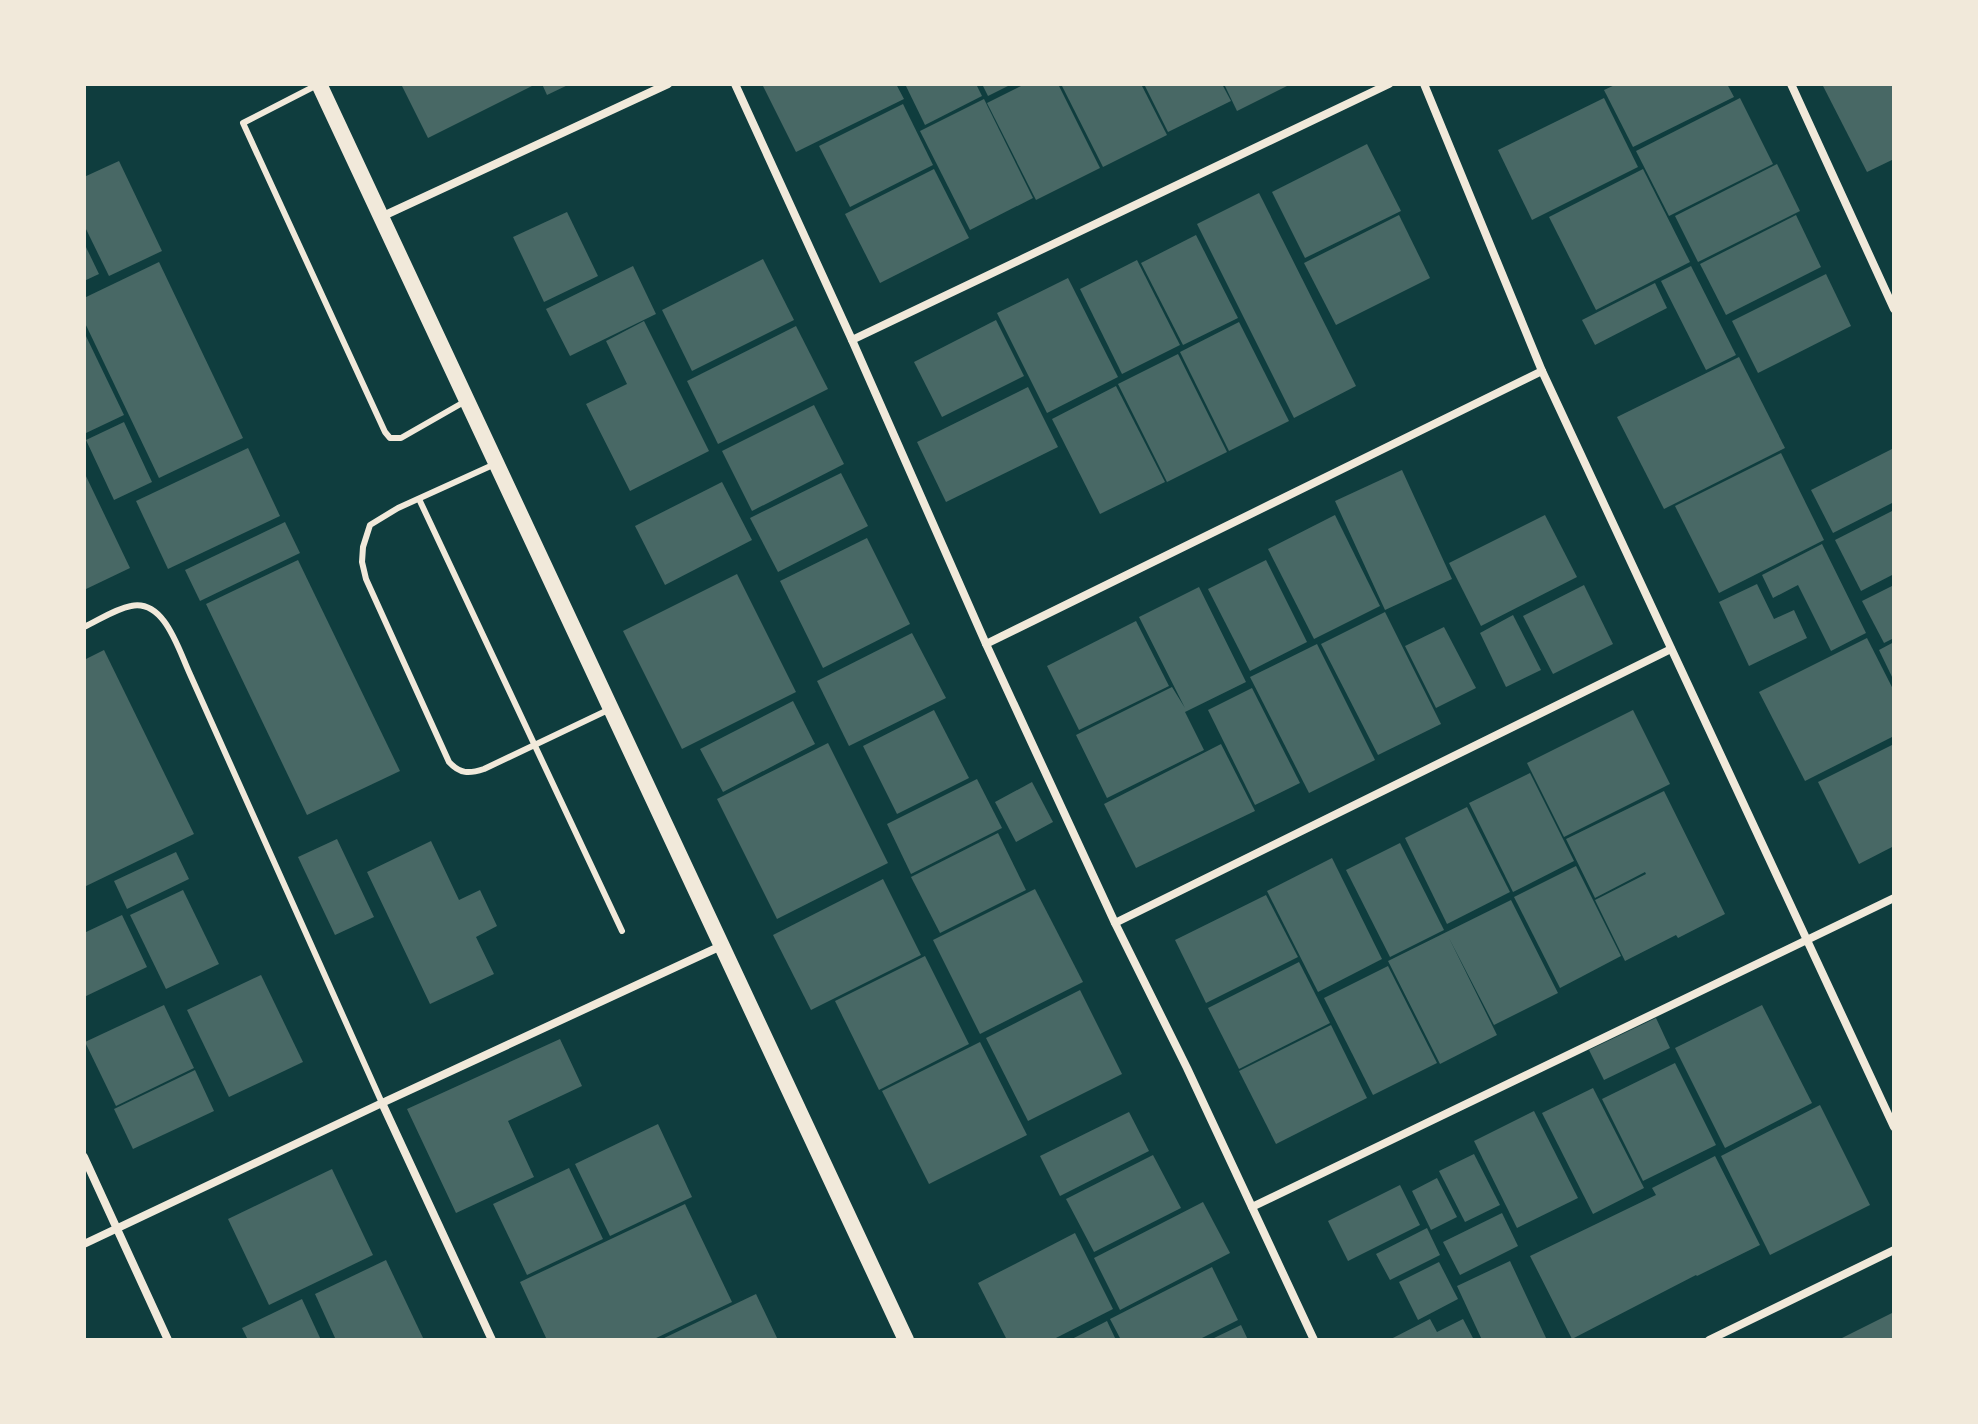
<svg xmlns="http://www.w3.org/2000/svg" width="1978" height="1424" font-family="Helvetica,sans-serif">
<style>
.building{fill:#486865}
.lines{fill:none;stroke-linecap:round;stroke-linejoin:round}
.service{stroke:#f1e9da;stroke-width:6}
.minor{stroke:#f1e9da;stroke-width:8}
.secondary{stroke:#f1e9da;stroke-width:16}
</style>
<rect width="100%" height="100%" fill="#0f3d3e"/>
<g class="building">
<polygon points="401,84 536,84 428,138"/>
<polygon points="542,84 570,84 547,95"/>
<polygon points="762,84 896,84 904,99 796,152"/>
<polygon points="905,84 976,84 982,96 925,125"/>
<polygon points="982,84 1012,84 988,96"/>
<polygon points="1025,84 1058,84 1100,168 1036,200 987,103"/>
<polygon points="1061,84 1141,84 1167,135 1103,167"/>
<polygon points="1144,84 1222,84 1231,101 1168,132"/>
<polygon points="1224,84 1291,84 1237,111"/>
<polygon points="1617,84 1727,84 1734,97 1633,147 1604,90"/>
<polygon points="1822,84 1894,84 1894,159 1867,172"/>
<polygon points="1604,98 1638,167 1532,220 1498,150"/>
<polygon points="1740,98 1773,164 1669,216 1636,151"/>
<polygon points="984,99 1033,198 970,230 920,131"/>
<polygon points="903,104 933,165 850,207 819,146"/>
<polygon points="1367,144 1401,211 1305,258 1272,192"/>
<polygon points="119,161 162,251 109,276 84,225 84,177"/>
<polygon points="1777,164 1800,211 1698,262 1675,216"/>
<polygon points="934,169 969,238 880,283 845,214"/>
<polygon points="1643,169 1690,262 1596,310 1549,217"/>
<polygon points="1259,193 1356,386 1294,418 1197,224"/>
<polygon points="567,212 598,276 544,302 513,237"/>
<polygon points="1399,215 1430,278 1336,325 1304,263"/>
<polygon points="1796,215 1821,267 1726,315 1700,264"/>
<polygon points="1196,235 1238,318 1183,345 1141,263"/>
<polygon points="84,243 99,274 84,281"/>
<polygon points="763,259 794,320 692,371 662,310"/>
<polygon points="1137,260 1180,345 1122,374 1080,289"/>
<polygon points="159,262 243,438 159,478 84,321 84,298"/>
<polygon points="633,266 656,314 570,356 546,309"/>
<polygon points="1691,266 1736,355 1706,370 1661,281"/>
<polygon points="1826,274 1851,326 1758,373 1732,321"/>
<polygon points="1068,278 1118,377 1047,413 997,313"/>
<polygon points="1655,283 1667,308 1595,345 1582,320"/>
<polygon points="996,320 1024,376 942,417 914,362"/>
<polygon points="644,321 709,451 630,491 586,404 627,384 606,341"/>
<polygon points="1239,322 1289,421 1229,451 1180,352"/>
<polygon points="796,326 828,389 718,444 687,381"/>
<polygon points="84,332 124,415 86,433 84,428"/>
<polygon points="1178,354 1227,452 1167,482 1118,384"/>
<polygon points="1739,357 1785,448 1664,509 1617,417"/>
<polygon points="1116,386 1165,482 1100,514 1052,419"/>
<polygon points="1028,387 1058,447 946,502 917,442"/>
<polygon points="814,405 844,464 752,511 722,451"/>
<polygon points="124,422 152,482 114,500 86,440"/>
<polygon points="248,448 280,516 168,569 136,501"/>
<polygon points="1894,448 1894,502 1833,533 1811,490"/>
<polygon points="1781,453 1824,540 1719,593 1675,506"/>
<polygon points="1402,470 1452,579 1385,610 1335,501"/>
<polygon points="84,472 130,568 84,590"/>
<polygon points="841,473 868,526 778,572 750,518"/>
<polygon points="722,482 752,540 665,585 635,526"/>
<polygon points="1894,510 1894,574 1861,591 1835,540"/>
<polygon points="1335,515 1380,606 1314,639 1268,549"/>
<polygon points="1545,515 1577,577 1481,626 1449,563"/>
<polygon points="285,522 300,553 200,601 185,570"/>
<polygon points="867,538 910,624 823,668 780,581"/>
<polygon points="1822,544 1866,633 1831,651 1798,585 1773,598 1762,575"/>
<polygon points="298,560 400,771 307,815 206,604"/>
<polygon points="1266,560 1307,642 1250,671 1208,589"/>
<polygon points="737,574 796,692 682,749 623,631"/>
<polygon points="1757,584 1774,619 1794,610 1807,638 1749,666 1719,602"/>
<polygon points="1584,585 1613,644 1553,674 1523,616"/>
<polygon points="1894,585 1894,638 1884,643 1862,601"/>
<polygon points="1199,587 1246,682 1185,712 1204,750 1107,798 1076,735 1172,687 1185,708 1139,617"/>
<polygon points="1385,612 1441,724 1378,755 1321,644"/>
<polygon points="1513,615 1541,670 1506,687 1480,633"/>
<polygon points="1136,621 1169,686 1079,730 1047,666"/>
<polygon points="1444,627 1476,688 1436,708 1405,646"/>
<polygon points="912,633 946,698 849,746 817,681"/>
<polygon points="1867,638 1894,691 1894,736 1805,781 1759,692"/>
<polygon points="1894,642 1894,681 1879,650"/>
<polygon points="1317,644 1375,760 1309,793 1250,677"/>
<polygon points="104,650 194,834 84,887 84,660"/>
<polygon points="1252,688 1300,783 1255,805 1208,710"/>
<polygon points="793,701 815,744 723,792 700,749"/>
<polygon points="934,710 969,778 897,814 863,746"/>
<polygon points="1633,710 1670,784 1564,837 1527,763"/>
<polygon points="828,743 888,863 777,919 717,799"/>
<polygon points="1221,744 1255,811 1136,868 1104,804"/>
<polygon points="1894,744 1894,846 1859,864 1818,782"/>
<polygon points="1530,773 1574,861 1513,892 1469,803"/>
<polygon points="977,779 1002,828 911,874 887,824"/>
<polygon points="1032,782 1053,822 1016,842 995,802"/>
<polygon points="1664,791 1725,914 1678,938 1676,935 1625,961 1595,900 1646,874 1645,872 1595,898 1566,839"/>
<polygon points="1467,807 1510,892 1447,924 1405,838"/>
<polygon points="998,833 1026,890 940,933 911,877"/>
<polygon points="337,839 374,917 335,935 298,857"/>
<polygon points="431,841 459,900 480,890 497,926 476,937 494,974 430,1004 367,872"/>
<polygon points="1400,843 1444,930 1390,957 1346,870"/>
<polygon points="176,852 189,879 127,909 114,881"/>
<polygon points="1332,858 1382,959 1318,992 1267,891"/>
<polygon points="1576,866 1621,956 1560,988 1514,897"/>
<polygon points="883,879 921,955 811,1010 773,935"/>
<polygon points="1035,889 1083,982 980,1034 933,940"/>
<polygon points="183,890 219,964 166,989 130,915"/>
<polygon points="1266,895 1298,957 1206,1003 1175,940"/>
<polygon points="1511,900 1558,993 1494,1025 1449,938 1497,1035 1440,1064 1388,961"/>
<polygon points="122,915 147,967 84,997 84,933"/>
<polygon points="925,956 969,1044 879,1090 835,1001"/>
<polygon points="1299,962 1330,1023 1239,1069 1208,1008"/>
<polygon points="1388,966 1437,1063 1373,1095 1324,998"/>
<polygon points="261,975 303,1062 229,1097 187,1010"/>
<polygon points="1080,990 1122,1074 1028,1121 986,1038"/>
<polygon points="164,1005 194,1068 116,1106 85,1042"/>
<polygon points="1762,1005 1812,1103 1725,1148 1675,1048"/>
<polygon points="1656,1018 1670,1048 1604,1080 1589,1050"/>
<polygon points="1331,1025 1367,1098 1276,1144 1239,1071"/>
<polygon points="560,1039 582,1086 508,1121 534,1177 456,1213 407,1109"/>
<polygon points="980,1042 1027,1135 929,1184 882,1091"/>
<polygon points="1675,1063 1716,1145 1643,1181 1602,1099"/>
<polygon points="195,1070 214,1111 133,1149 114,1109"/>
<polygon points="1593,1088 1644,1188 1593,1214 1542,1113"/>
<polygon points="1820,1105 1870,1205 1770,1255 1721,1156"/>
<polygon points="1534,1111 1578,1198 1517,1228 1474,1141"/>
<polygon points="1129,1112 1149,1151 1060,1196 1040,1156"/>
<polygon points="658,1124 692,1197 610,1236 575,1164"/>
<polygon points="1474,1154 1500,1205 1465,1222 1439,1171"/>
<polygon points="1153,1155 1181,1208 1094,1252 1066,1199"/>
<polygon points="1715,1156 1760,1245 1697,1276 1696,1275 1572,1339 1530,1256 1656,1195 1652,1188"/>
<polygon points="569,1168 603,1239 527,1275 493,1204"/>
<polygon points="332,1169 373,1255 269,1305 228,1219"/>
<polygon points="1437,1178 1457,1217 1431,1230 1412,1191"/>
<polygon points="1400,1185 1420,1225 1348,1261 1328,1221"/>
<polygon points="1203,1202 1230,1253 1120,1310 1094,1258"/>
<polygon points="685,1204 732,1302 652,1340 547,1340 520,1282"/>
<polygon points="1502,1213 1518,1246 1460,1275 1443,1242"/>
<polygon points="1427,1228 1440,1255 1390,1280 1376,1254"/>
<polygon points="1075,1233 1113,1309 1052,1340 1007,1340 978,1283"/>
<polygon points="386,1260 424,1340 336,1340 315,1294"/>
<polygon points="1510,1261 1547,1340 1482,1340 1457,1286"/>
<polygon points="1439,1262 1458,1299 1418,1320 1399,1282"/>
<polygon points="1212,1267 1238,1320 1198,1340 1121,1340 1110,1319"/>
<polygon points="756,1294 778,1340 660,1340"/>
<polygon points="302,1299 321,1340 248,1340 242,1328"/>
<polygon points="1894,1312 1894,1340 1838,1340"/>
<polygon points="1430,1319 1437,1332 1463,1319 1474,1340 1389,1340"/>
<polygon points="1107,1321 1116,1340 1070,1340"/>
<polygon points="1241,1325 1248,1340 1210,1340"/>
</g>
<g class="lines">
<g class="service">
<polyline points="319,84 243,123 385,432 390,438 401,438 464,402"/>
<path d="M495 464 398 508 370 525 363 547 362 562 366 579 449 762C460 774 469 774 484 769L608 710"/>
<polyline points="419,499 622,931"/>
<path d="M84 627C99 620 115 609 131 606 164 599 178 648 189 672L382 1103"/>
</g>
<g class="minor">
<polyline points="735,84 852,340 986,644 1115,923 1187,1068 1314,1340"/>
<polyline points="1424,84 1542,371 1894,1127"/>
<polyline points="1791,84 1894,309"/>
<polyline points="381,217 668,84"/>
<polyline points="852,340 1389,84"/>
<polyline points="986,644 1542,371"/>
<polyline points="1115,923 1671,649"/>
<polyline points="382,1103 492,1340"/>
<polyline points="84,1157 168,1340"/>
<polyline points="1252,1207 1894,898"/>
<polyline points="84,1244 382,1103 721,946"/>
<polyline points="1709,1340 1894,1250"/>
</g>
<polyline class="secondary" points="319,84 906,1340"/>
</g>
<rect width="1978" height="1424" fill="none" stroke="#f1e9da" stroke-width="172"/>
</svg>
